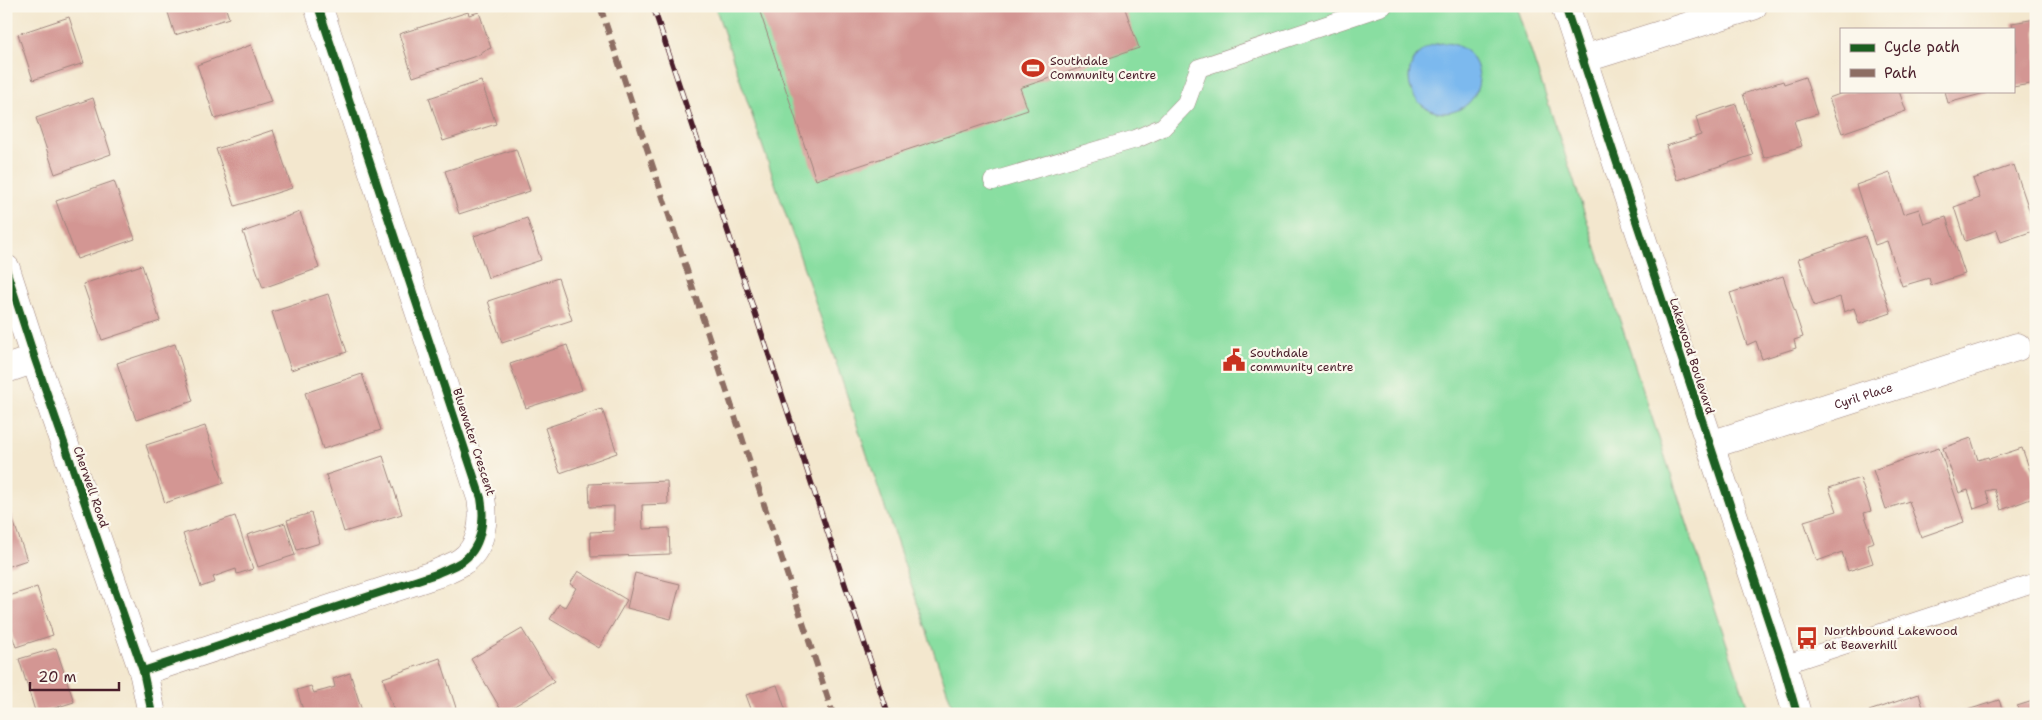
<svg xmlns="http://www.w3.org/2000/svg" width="2042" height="720" font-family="'Shantell Sans',sans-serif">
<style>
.green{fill:#89dea1;stroke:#6a7e66}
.water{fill:#7cb9ee;stroke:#636c8c}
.building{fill:#d39693}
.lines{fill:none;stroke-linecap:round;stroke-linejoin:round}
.lane-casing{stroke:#9e837c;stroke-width:19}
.street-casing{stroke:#9e837c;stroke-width:29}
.secondary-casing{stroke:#9e837c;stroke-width:29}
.lane{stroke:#fff;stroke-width:18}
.street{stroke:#fff;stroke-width:28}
.secondary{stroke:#fff;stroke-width:28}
.rail-casing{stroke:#4a1f2b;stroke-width:5.5}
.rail{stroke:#fbf7ec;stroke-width:4;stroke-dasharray:11;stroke-linecap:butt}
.quiet{stroke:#8d6e63;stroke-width:6;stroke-dasharray:12 6;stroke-linecap:butt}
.cycleway-casing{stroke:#fbf7ec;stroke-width:11}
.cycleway{stroke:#1b5e20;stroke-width:8}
.labels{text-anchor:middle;stroke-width:4.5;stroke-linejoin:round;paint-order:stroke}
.poi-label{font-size:12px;fill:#4a1f2b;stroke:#fbf7ec;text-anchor:start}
.street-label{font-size:12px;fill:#4a1f2b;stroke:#fbf7ec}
</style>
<rect width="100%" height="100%" fill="#fbf7ec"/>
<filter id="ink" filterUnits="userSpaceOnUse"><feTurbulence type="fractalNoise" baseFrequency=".02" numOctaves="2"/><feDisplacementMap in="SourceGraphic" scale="10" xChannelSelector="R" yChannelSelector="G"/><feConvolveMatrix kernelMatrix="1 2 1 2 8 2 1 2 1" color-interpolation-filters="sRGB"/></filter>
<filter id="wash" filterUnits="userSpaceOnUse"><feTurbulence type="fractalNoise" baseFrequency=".0096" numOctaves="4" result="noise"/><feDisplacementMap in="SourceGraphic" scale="20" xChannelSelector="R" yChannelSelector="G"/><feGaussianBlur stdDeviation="1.12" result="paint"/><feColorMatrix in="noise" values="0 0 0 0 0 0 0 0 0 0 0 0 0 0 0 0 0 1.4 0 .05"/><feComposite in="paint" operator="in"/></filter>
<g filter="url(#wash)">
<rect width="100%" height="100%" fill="#f3e7ce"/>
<polygon class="green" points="715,6 1516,6 1750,714 955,714"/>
<circle class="water" cx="1444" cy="78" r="35"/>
<g id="blocks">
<g class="building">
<polygon points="166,6 225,6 229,18 175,35"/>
<polygon points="391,6 408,6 408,7 393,12"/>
<polygon points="758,6 1124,6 1139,48 1020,88 1028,110 816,180"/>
<polygon points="468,12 469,15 479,12 491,48 481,52 482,54 413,77 399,34"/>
<polygon points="69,17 84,63 33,80 18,34"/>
<polygon points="2036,19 2036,83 2013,87 2013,52 2017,51 2012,23"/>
<polygon points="251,45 271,102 215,119 197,65"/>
<polygon points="1805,77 1817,114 1794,121 1802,146 1764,158 1743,94 1783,81 1784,84"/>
<polygon points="481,81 496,124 443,141 429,98"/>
<polygon points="1848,91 1899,91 1906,111 1842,133 1829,98"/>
<polygon points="1945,91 1988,91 1988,92 1948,103"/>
<polygon points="93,98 111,154 55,174 36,118"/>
<polygon points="1736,104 1753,155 1677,180 1666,146 1701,135 1696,117"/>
<polygon points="273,130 292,188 235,206 216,149"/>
<polygon points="516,149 530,191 459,214 445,171"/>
<polygon points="2014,165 2036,230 2001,242 1997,230 1965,241 1954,207 1980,198 1973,179"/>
<polygon points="1890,173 1903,214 1919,209 1924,224 1946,217 1965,274 1931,285 1929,278 1902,286 1887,241 1875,245 1856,185"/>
<polygon points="114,181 135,239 77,259 56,201"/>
<polygon points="300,212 319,268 263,288 243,232"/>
<polygon points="527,218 541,260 488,278 474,236"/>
<polygon points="1865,236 1891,313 1859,324 1854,308 1844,312 1840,297 1814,306 1798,259"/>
<polygon points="142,265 160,321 102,340 83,284"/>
<polygon points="1783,276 1803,337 1794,340 1796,348 1762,359 1756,341 1747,345 1730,293"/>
<polygon points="558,278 572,320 502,343 488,301"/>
<polygon points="328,294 347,352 291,370 272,312"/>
<polygon points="175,344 193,401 136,420 117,363"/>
<polygon points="567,345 582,390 526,408 510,364"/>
<polygon points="362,374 381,430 323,449 305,393"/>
<polygon points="602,409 617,453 560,473 545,428"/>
<polygon points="205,426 224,483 165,503 146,445"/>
<polygon points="1971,438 1978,460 1988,457 1989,459 2022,448 2036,487 2036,497 2001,510 1994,489 1986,491 1990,503 1974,509 1968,490 1959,493 1943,448"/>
<polygon points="1939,448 1964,522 1921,537 1909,501 1886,509 1873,470"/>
<polygon points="383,456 402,514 344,532 326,475"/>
<polygon points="1860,478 1871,511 1864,513 1874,542 1867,544 1873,563 1848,571 1842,552 1817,561 1804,521 1837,511 1829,488"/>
<polygon points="667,481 668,504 642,505 643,529 669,528 670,554 591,557 590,532 614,531 614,506 590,507 589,484"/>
<polygon points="6,506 8,506 27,560 6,567"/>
<polygon points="311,513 320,543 297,550 287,520"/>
<polygon points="235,516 253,569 237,574 236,569 213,577 215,582 201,587 183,534"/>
<polygon points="285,523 295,555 258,567 247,535"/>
<polygon points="578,571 627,600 599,648 550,619 559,604 565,607 576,588 570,584"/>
<polygon points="635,573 680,584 671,619 627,608"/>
<polygon points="37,587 53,635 16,647 11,632 6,634 6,597"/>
<polygon points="522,629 554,682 503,713 471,659"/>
<polygon points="56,648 74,702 36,714 19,659"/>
<polygon points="440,658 458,714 395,714 383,678"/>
<polygon points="350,673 363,714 291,714 303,710 297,690 311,686 314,693 325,690 335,687 333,679"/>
<polygon points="777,685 787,714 753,714 746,695"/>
<polygon points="1919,694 1925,714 1870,714 1869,711"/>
<polygon points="1999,700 2004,714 1958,714 1958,713"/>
<polygon points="2036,700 2036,714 2020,714 2017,706"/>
</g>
</g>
</g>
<g filter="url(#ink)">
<use href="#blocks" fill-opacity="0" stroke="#9e837c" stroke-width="1"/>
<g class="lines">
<defs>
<g id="lane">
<polyline points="993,181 1136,139 1163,127 1186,103 1199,68 1383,6"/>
<polyline points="1783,665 2036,582"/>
</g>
<g id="street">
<polyline points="1583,59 1753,6"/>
<polyline points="6,269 35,359 143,671 152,714"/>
<polyline points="6,369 35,359"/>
<path id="s1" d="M1710 445 2017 347"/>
<path d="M143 671 436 574C444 570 453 567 461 562 482 549 485 520 481 498L318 6"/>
</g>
<polyline id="secondary" points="1565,6 1783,665 1797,714"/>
</defs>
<use href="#lane" class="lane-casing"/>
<use href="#street" class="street-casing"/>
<use href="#secondary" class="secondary-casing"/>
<use href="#lane" class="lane"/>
<use href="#street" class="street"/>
<use href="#secondary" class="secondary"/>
<defs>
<polyline id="rail" points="653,6 888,714"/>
</defs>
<use href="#rail" class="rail-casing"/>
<use href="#rail" class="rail"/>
<polyline class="quiet" points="600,6 833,714"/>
<defs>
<g id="cycleway">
<polyline points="1565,6 1783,665 1797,714"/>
<polyline points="6,269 35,359 143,671 152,714"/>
<path d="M143 671 436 574C444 570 453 567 461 562 482 549 485 520 481 498L318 6"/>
</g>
</defs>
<use href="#cycleway" class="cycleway-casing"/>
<use href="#cycleway" class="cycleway"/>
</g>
</g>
<defs>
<symbol id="stadium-bare" viewBox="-9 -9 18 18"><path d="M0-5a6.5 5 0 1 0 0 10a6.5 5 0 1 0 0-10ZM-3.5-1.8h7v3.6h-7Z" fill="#c8321e" stroke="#fbf7ec" stroke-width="2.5" paint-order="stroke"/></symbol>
<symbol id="civic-bare" viewBox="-9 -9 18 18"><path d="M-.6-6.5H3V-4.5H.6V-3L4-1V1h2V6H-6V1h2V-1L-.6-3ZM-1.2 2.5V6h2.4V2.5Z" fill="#c8321e" stroke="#fbf7ec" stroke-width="2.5" paint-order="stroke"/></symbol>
<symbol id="bus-bare" viewBox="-9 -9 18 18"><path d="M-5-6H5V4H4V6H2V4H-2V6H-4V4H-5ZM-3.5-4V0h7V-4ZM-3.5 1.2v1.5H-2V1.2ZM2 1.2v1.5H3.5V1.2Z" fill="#c8321e" stroke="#fbf7ec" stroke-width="2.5" paint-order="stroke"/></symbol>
</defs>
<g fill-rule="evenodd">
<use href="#stadium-bare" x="1017" y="52" width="32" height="32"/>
<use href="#civic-bare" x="1218" y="344" width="32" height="32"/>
<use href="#bus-bare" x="1791" y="622" width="32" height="32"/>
</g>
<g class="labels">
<g class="poi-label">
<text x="1050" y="65">Southdale<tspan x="1050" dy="14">Community Centre</tspan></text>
<text x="1250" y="357">Southdale<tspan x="1250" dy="14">community centre</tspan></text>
<text x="1824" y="635">Northbound Lakewood<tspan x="1824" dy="14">at Beaverhill</tspan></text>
</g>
<g class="street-label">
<text transform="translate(1692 356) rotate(72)" y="4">Lakewood Boulevard</text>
<text dy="4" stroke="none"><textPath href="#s1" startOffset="161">Cyril Place</textPath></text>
<text transform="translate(474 442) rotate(72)" y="4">Bluewater Crescent</text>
<text transform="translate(91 487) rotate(71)" y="4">Cherwell Road</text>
</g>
</g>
<rect width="2042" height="720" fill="none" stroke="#fbf7ec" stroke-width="25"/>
<rect x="1840" y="28" width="175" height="65" fill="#fbf7ec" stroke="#b4a19f"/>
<rect x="1850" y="44" width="25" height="8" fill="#1b5e20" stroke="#b4a19f"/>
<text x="1884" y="52" font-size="15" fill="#4a1f2b">Cycle path</text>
<rect x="1850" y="69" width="25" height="8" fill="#8d6e63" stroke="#b4a19f"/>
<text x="1884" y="78" font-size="15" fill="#4a1f2b">Path</text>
<path d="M30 682v8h89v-8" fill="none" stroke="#4a1f2b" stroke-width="2.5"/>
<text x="38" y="682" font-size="15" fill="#4a1f2b" stroke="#fbf7ec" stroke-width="4" paint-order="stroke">20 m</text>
</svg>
